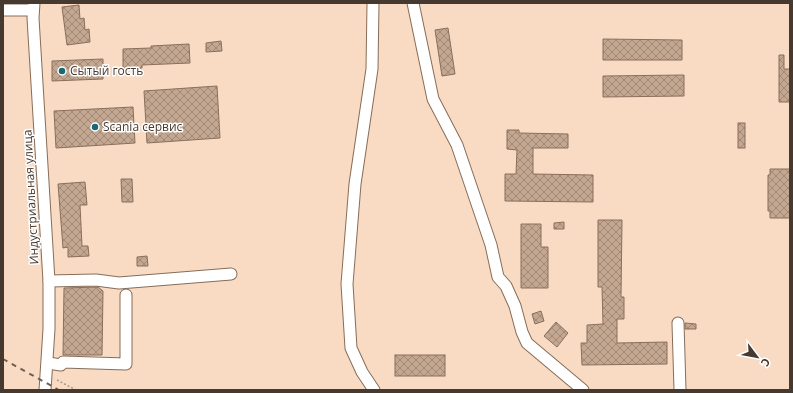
<svg xmlns="http://www.w3.org/2000/svg" width="793" height="393" font-family="'Open Sans',sans-serif">
<style>
.building{fill:url(#building-cross-hatch);stroke:#8a6f5b}
.lines{fill:none;stroke-linecap:round;stroke-linejoin:round}
.minor-casing{stroke:#876d58;stroke-width:13}
.path{stroke:#ac9685;stroke-width:1.5;stroke-dasharray:2 2;stroke-linecap:butt}
.minor{stroke:#fff;stroke-width:11}
.rail{stroke:#6f5f53;stroke-width:2;stroke-dasharray:5 5;stroke-linecap:butt}
.poi-dot{fill:#1d6772;stroke:#fff;stroke-width:1.5}
.labels{text-anchor:middle;stroke-width:3;stroke-linejoin:round;paint-order:stroke}
.poi-label{font-size:12px;fill:#453930;stroke:#fff;text-anchor:start}
.street-label{font-size:12px;fill:#453930;stroke:#fff}
</style>
<defs>
<pattern id="building-cross-hatch" width="8" height="8" patternUnits="userSpaceOnUse"><rect width="8" height="8" fill="#c3a791"/><path d="M0 0l8 8M0 8l8-8" fill="none" stroke="#a08977"/></pattern>
</defs>
<rect width="100%" height="100%" fill="#f9dbc4"/>
<g class="building">
<polygon points="79,5 80,19 84,18 85,30 89,29 90,42 67,45 62,7"/>
<polygon points="448,28 455,74 442,76 435,30"/>
<polygon points="603,39 682,40 682,60 603,60"/>
<polygon points="221,41 222,51 206,52 206,43"/>
<polygon points="189,44 190,63 142,65 142,68 123,69 123,49 151,48 151,46"/>
<polygon points="779,55 784,55 784,69 790,69 790,102 779,102"/>
<polygon points="103,59 103,79 52,81 52,61"/>
<polygon points="684,75 684,96 603,97 603,76"/>
<polygon points="217,86 220,138 147,143 144,91"/>
<polygon points="133,107 135,143 56,148 54,111"/>
<rect x="738" y="123" width="7" height="25"/>
<polygon points="507,130 519,130 519,133 568,134 568,148 533,148 533,174 593,175 593,202 505,201 505,174 516,174 517,150 507,149"/>
<polygon points="770,169 790,169 790,218 770,218 770,211 768,211 768,175 770,175"/>
<polygon points="121,179 132,179 133,202 122,202"/>
<polygon points="85,182 87,205 80,205 82,246 88,246 89,256 68,257 68,247 63,248 58,184"/>
<polygon points="598,220 622,220 621,297 624,297 624,319 617,319 617,343 667,342 667,364 582,365 581,343 587,343 587,325 603,324 602,287 598,287"/>
<polygon points="564,222 564,229 554,229 554,223"/>
<polygon points="521,224 541,224 541,247 548,247 548,288 521,288"/>
<polygon points="147,256 148,266 137,266 137,257"/>
<polygon points="98,287 103,291 102,355 63,355 64,288"/>
<polygon points="541,311 544,321 535,324 532,314"/>
<polygon points="556,322 568,333 557,347 544,336"/>
<polygon points="685,323 696,324 696,329 685,329"/>
<rect x="395" y="355" width="50" height="21"/>
</g>
<g class="lines">
<defs>
<g id="minor">
<polyline points="34,3 33,18 49,281 49,329 45,390"/>
<polyline points="373,3 372,69 355,184 347,284 351,348 362,372 374,390"/>
<polyline points="413,3 433,99 457,145 491,245 498,277 506,286 515,306 522,332 527,343 583,390"/>
<polyline points="3,10 33,10"/>
<polyline points="49,281 96,280 119,283 231,274"/>
<polyline points="678,323 680,390"/>
<polyline points="48,363 61,365 63,362 126,364 126,295"/>
</g>
</defs>
<use href="#minor" class="minor-casing"/>
<polyline class="path" points="57,380 76,390"/>
<use href="#minor" class="minor"/>
<polyline class="rail" points="3,359 59,390"/>
</g>
<g class="poi-dot">
<circle cx="62" cy="71" r="4"/>
<circle cx="95" cy="127" r="4"/>
</g>
<g class="labels">
<g class="poi-label">
<text x="70" y="75">Сытый гость</text>
<text x="103" y="131">Scania сервис</text>
</g>
<g class="street-label">
<text transform="translate(31 197) rotate(-93)" y="4">Индустриальная улица</text>
</g>
</g>
<rect width="793" height="393" fill="none" stroke="#453930" stroke-width="8"/>
<g transform="translate(757 357) rotate(122)" stroke="#ffffff" stroke-width="3" paint-order="stroke">
<path d="M0-3L7 15L0 10L-7 15Z" fill="#453930"/>
<text y="-6" font-size="11" font-weight="bold" text-anchor="middle" fill="#453930">С</text>
</g>
</svg>
